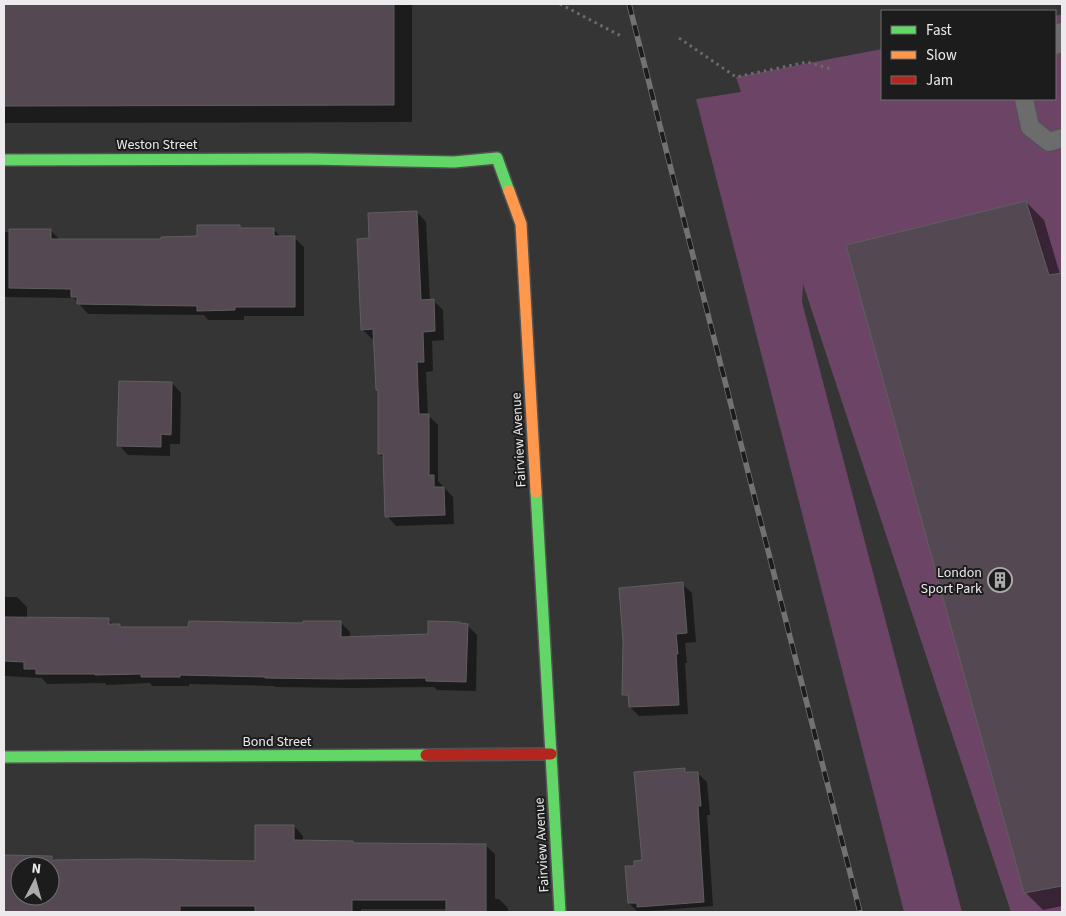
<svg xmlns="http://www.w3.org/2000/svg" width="1066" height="916" font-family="'Source Sans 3',sans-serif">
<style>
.green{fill:#6c4566}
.shadow{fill:#0007;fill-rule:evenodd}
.building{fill:#544952;stroke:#5f5e5f;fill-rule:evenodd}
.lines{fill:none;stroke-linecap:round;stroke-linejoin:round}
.lane-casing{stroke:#525252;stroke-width:20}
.street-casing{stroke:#525252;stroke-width:30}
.fast-casing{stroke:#525252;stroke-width:14}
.slow-casing{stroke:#525252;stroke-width:14}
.jam-casing{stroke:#525252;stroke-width:14}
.path{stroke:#6c6b6c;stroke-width:3;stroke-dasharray:2.5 4;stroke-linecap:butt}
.lane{stroke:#6d6c6d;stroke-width:18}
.street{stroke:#6d6c6d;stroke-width:28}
.fast{stroke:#63d668;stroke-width:11}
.slow{stroke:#ff974d;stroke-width:11}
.jam{stroke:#b3261e;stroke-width:11}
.rail-casing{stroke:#737273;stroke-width:5.5}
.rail{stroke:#1d1c1d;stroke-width:4;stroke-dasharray:11;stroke-linecap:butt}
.labels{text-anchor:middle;stroke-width:4;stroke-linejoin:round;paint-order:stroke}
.street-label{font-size:14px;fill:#eceaec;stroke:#1d1c1d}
.poi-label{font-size:14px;fill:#eceaec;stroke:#1d1c1d;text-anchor:end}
</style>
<rect width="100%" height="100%" fill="#353535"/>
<polygon class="green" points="1062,14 1062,912 1011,912 803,284 802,302 962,912 904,912 696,99 741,92 736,77 882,49 882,99 1055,99 1055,16"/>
<g class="shadow">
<polygon points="4,4 412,4 412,122 4,123"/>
<polygon points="1026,202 1044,220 1060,274 1062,274 1062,906 1043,910 1025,892"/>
<polygon points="417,212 426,222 430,301 433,300 443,310 444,340 432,341 433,371 426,372 428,415 438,425 438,481 453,497 454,524 396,526 387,516 385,459 379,454 379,392 377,390 375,339 372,339 362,329 371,239"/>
<polygon points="239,226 243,230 274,230 281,237 294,237 304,247 304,316 244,316 244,320 208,320 204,315 88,314 74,298 4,297 4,232 50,230 60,240 163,241 198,237"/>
<polygon points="172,383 181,393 180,444 170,444 170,456 128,455 119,445"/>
<polygon points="682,584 692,593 696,642 685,643 687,663 685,663 688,714 639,716 630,707"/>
<polygon points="4,597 17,597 27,607 27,619 108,619 114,625 120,625 123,629 190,629 341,623 350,632 350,638 429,635 467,625 477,635 476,691 437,690 434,687 350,688 276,687 274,686 189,684 189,686 152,686 150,683 106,685 105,683 47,684 42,678 4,676"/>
<polygon points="684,769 689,773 697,773 707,782 710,815 707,815 713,906 638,912 629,903 636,867 643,861"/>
<path d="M294 826 303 836V842H352L355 845H485L495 854V899H499L508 908V912H448V909H361V912H4V856L51 857 56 861 257 862ZM20 866H50V896H20Z"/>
</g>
<g class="building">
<polygon points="4,4 394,4 394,105 4,106"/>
<polygon points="1026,201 1049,275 1062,273 1062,886 1024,893 846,245"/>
<polygon points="417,211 421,300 434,299 435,331 423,332 424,362 417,362 419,414 429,414 429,475 434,475 434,487 444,487 445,515 385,517 383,454 378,454 378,390 376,390 373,329 361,330 357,239 369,238 368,213"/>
<polygon points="197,225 240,225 240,228 274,228 274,236 295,236 295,307 235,307 235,310 197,311 197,306 77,304 77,297 71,297 71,289 9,288 9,229 51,229 51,239 161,239 161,237 197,236"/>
<polygon points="119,381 172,382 171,435 161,434 161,447 117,446"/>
<polygon points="683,582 687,633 676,634 678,654 676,654 679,705 629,707 628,695 622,695 623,641 619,588"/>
<polygon points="4,617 109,618 109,624 120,624 120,627 188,627 189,621 303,623 303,621 341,621 341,637 428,634 428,621 460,622 460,623 468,624 466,682 426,681 426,678 339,679 265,678 265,677 180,675 180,677 141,677 141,674 95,675 95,674 36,674 36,669 24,669 24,662 4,661"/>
<polygon points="685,768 685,772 698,772 701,806 698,806 704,902 637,907 637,903 628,903 625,866 634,866 634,861 642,860 634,772"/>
<path d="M255 825H294V840L353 841V843L486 844V912H446V900H352V912H255V906H180V912H4V855L52 856V860L140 859 255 861ZM20 866H50V896H20Z"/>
</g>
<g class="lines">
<defs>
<polyline id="lane" points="1024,99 1030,127 1049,142 1062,138"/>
<polyline id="street" points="1055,40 1062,37"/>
<g id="fast">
<polyline points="4,160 310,159 454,162 497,158 509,191"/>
<polyline points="536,492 560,912"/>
<polyline points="4,757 426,755"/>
</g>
<polyline id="slow" points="509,191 521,224 536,492"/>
<polyline id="jam" points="426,755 551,754"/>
</defs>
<use href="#lane" class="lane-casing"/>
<use href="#street" class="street-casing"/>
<use href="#fast" class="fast-casing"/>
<use href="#slow" class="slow-casing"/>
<use href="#jam" class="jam-casing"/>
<g class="path">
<polyline points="560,4 621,36"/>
<polyline points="679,38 736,77 807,62 831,69"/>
</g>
<use href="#lane" class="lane"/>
<use href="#street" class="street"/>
<use href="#fast" class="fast"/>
<use href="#slow" class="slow"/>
<use href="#jam" class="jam"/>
<defs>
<polyline id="rail" points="629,4 860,912"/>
</defs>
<use href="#rail" class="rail-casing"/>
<use href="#rail" class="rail"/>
</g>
<defs>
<symbol id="building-ring" viewBox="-11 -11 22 22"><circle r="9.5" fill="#1d1c1d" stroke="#acabac" stroke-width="1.5"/><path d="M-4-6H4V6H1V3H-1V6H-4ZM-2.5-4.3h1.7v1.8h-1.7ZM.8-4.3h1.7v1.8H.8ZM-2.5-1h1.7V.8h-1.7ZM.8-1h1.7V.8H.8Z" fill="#acabac"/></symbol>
</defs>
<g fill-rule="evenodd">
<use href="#building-ring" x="986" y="566" width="28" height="28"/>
</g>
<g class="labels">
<g class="street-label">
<text x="157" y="149">Weston Street</text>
<text transform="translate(518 440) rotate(-93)" y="5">Fairview Avenue</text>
<text x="277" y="746">Bond Street</text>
<text transform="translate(541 845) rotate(-93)" y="5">Fairview Avenue</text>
</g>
<g class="poi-label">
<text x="982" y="577">London<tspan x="982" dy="16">Sport Park</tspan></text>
</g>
</g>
<rect width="1066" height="916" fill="none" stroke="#eceaec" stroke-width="10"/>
<rect x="881" y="10" width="175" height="90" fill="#1d1c1d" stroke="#706e70"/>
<rect x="891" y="26" width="25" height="8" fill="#63d668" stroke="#706e70"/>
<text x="926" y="35" font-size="15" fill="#eceaec">Fast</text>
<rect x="891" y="51" width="25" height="8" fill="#ff974d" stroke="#706e70"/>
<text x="926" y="60" font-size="15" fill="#eceaec">Slow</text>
<rect x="891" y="76" width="25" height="8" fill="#b3261e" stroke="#706e70"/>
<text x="926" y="85" font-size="15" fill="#eceaec">Jam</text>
<g transform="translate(35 881) rotate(6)"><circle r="24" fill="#1d1c1d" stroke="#706e70"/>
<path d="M0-4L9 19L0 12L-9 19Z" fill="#acabac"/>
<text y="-8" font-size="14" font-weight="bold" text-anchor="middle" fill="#eceaec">N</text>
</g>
</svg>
